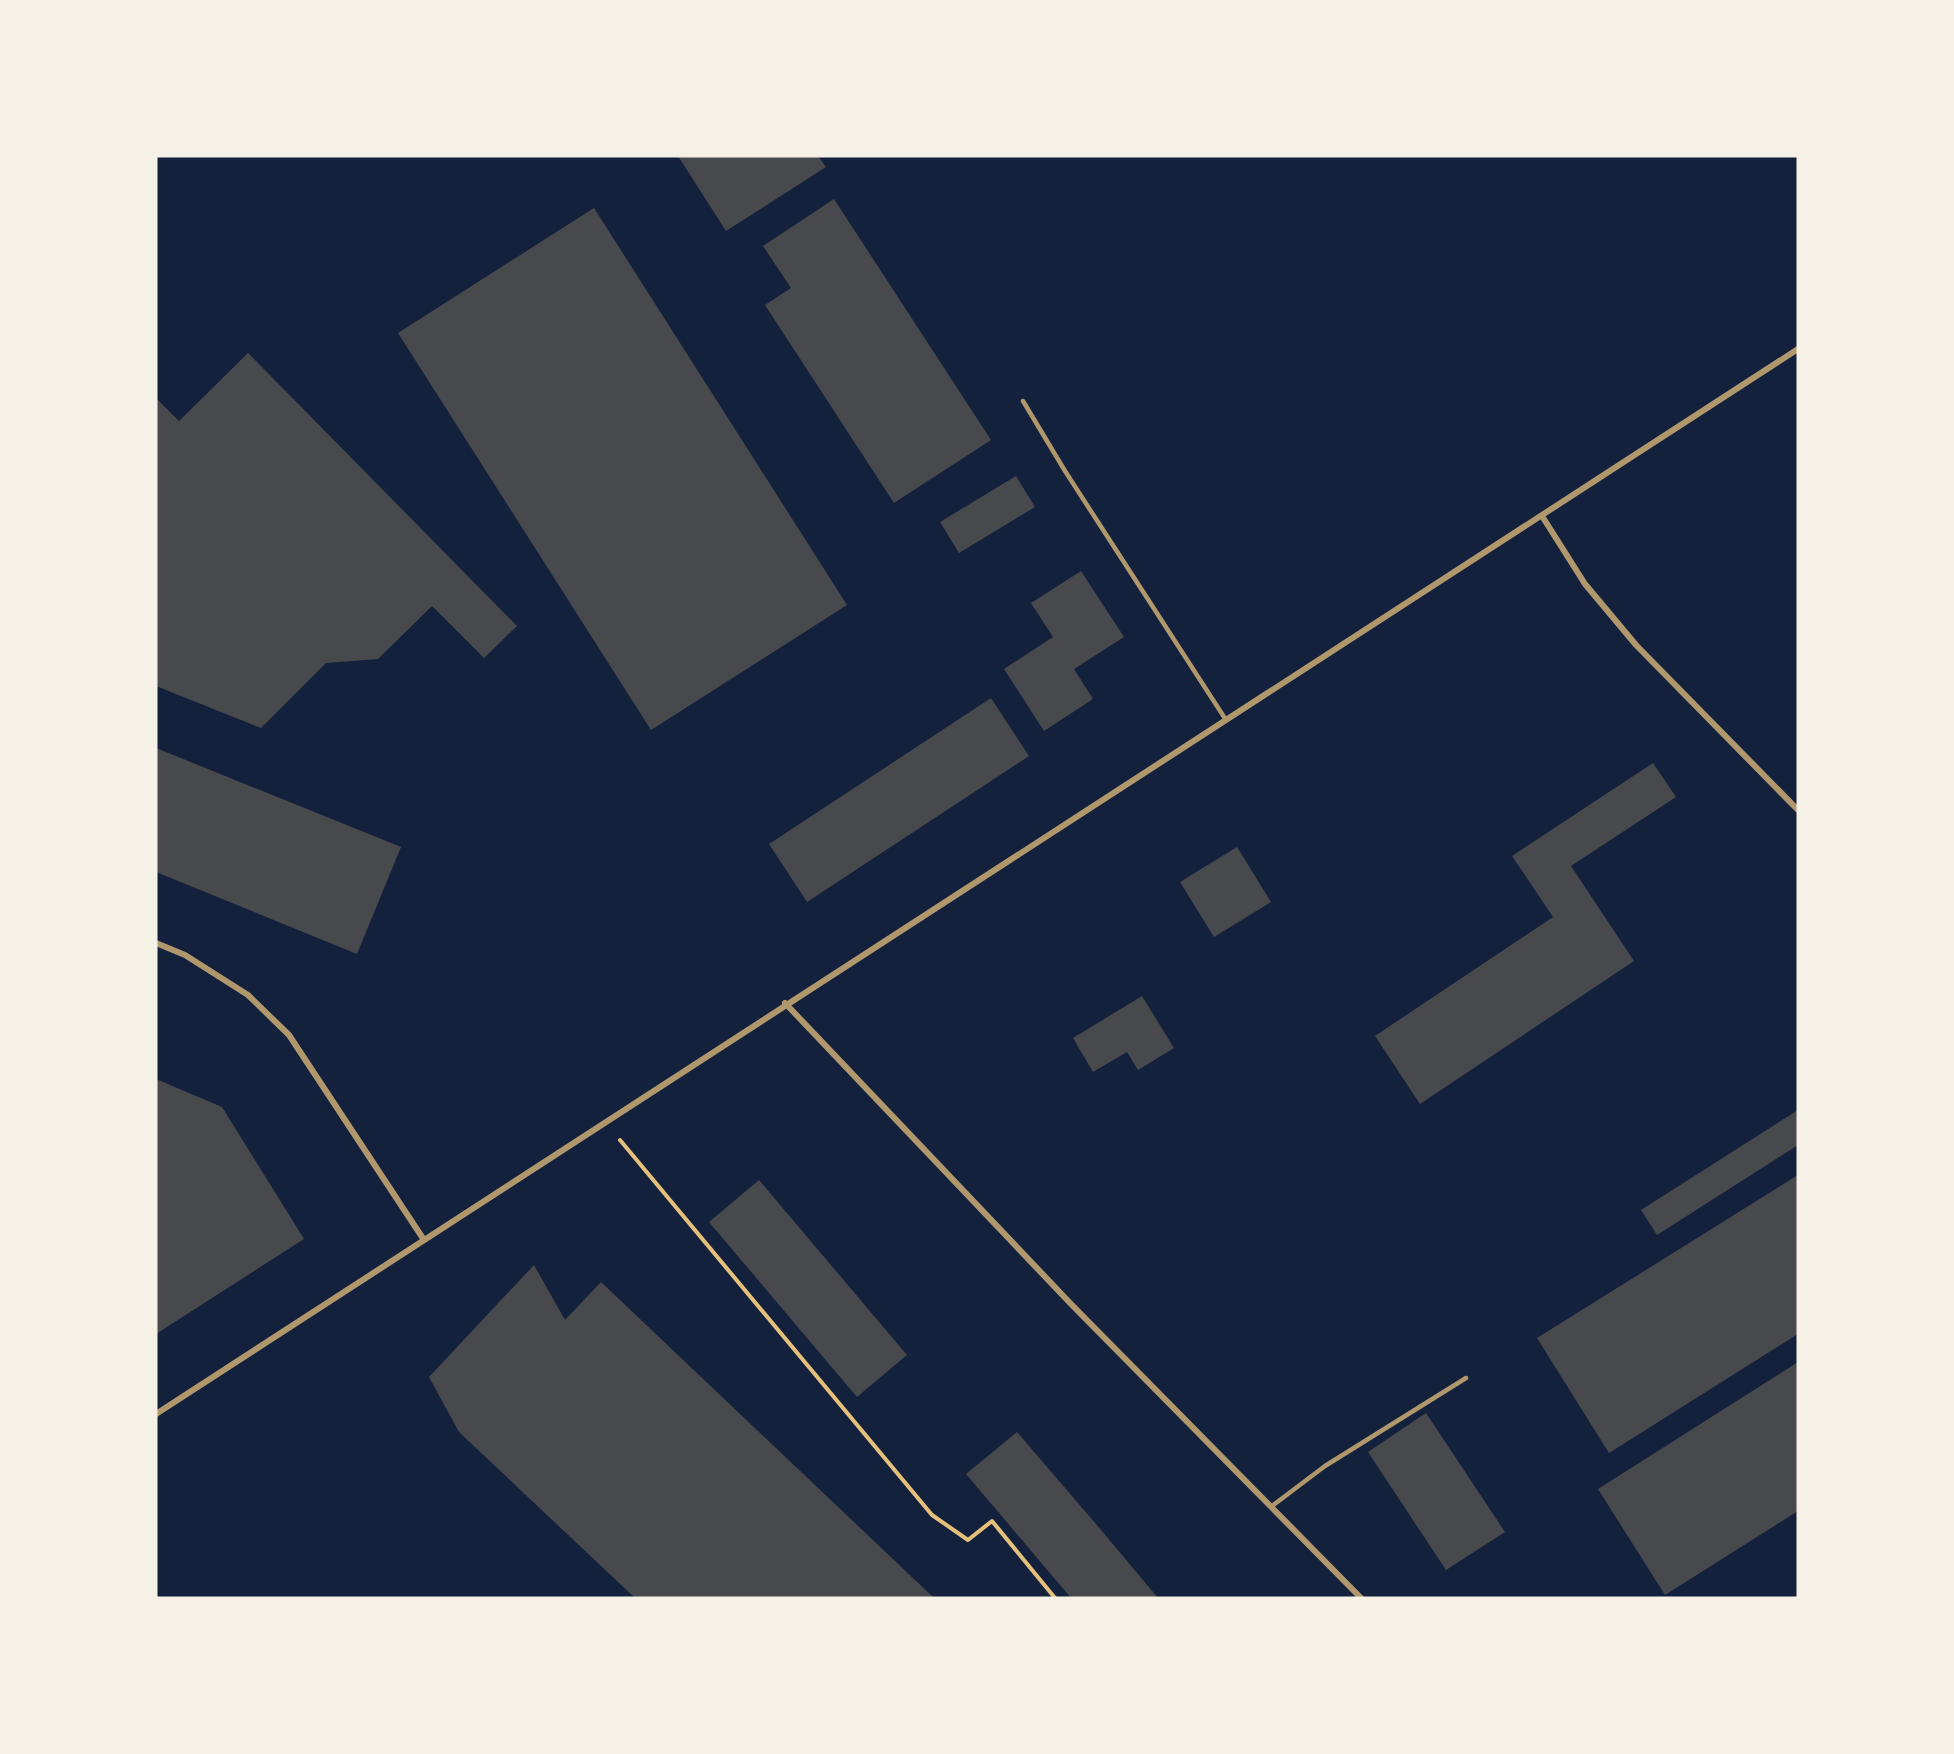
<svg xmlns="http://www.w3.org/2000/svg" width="1954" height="1754" font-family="Lato,sans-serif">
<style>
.building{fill:#48494c}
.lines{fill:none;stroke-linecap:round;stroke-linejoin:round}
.path{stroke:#e5c07b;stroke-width:4}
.service{stroke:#b1986c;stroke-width:4.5}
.minor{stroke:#b1986c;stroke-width:6}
</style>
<rect width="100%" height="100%" fill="#14213d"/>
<g class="building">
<polygon points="678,156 818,156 826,167 726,231"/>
<polygon points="834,199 991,440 894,503 765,305 791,288 763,246"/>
<polygon points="594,208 847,605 651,730 398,333"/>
<polygon points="248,353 517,626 484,658 432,606 378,659 326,663 261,728 156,686 156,398 179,421"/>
<polygon points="1016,476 1035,507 959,553 940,522"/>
<polygon points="1081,571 1124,637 1074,669 1093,699 1044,731 1004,669 1053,637 1031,603"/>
<polygon points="991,698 1029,756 807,902 769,844"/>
<polygon points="156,748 401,847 357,954 156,872"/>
<polygon points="1653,763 1676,797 1571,866 1634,961 1420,1104 1375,1036 1553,917 1512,856"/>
<polygon points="1237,847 1271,902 1214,937 1180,882"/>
<polygon points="1142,996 1174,1048 1138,1070 1127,1052 1093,1072 1073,1038"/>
<polygon points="156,1079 222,1107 304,1239 156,1334"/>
<polygon points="1798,1110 1798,1145 1657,1235 1641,1210"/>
<polygon points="1798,1175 1798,1334 1609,1453 1537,1338"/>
<polygon points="759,1180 907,1355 857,1397 709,1222"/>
<polygon points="534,1265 565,1320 601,1282 934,1598 635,1598 459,1432 429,1377"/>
<polygon points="1798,1362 1798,1511 1665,1595 1598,1489"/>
<polygon points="1426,1413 1505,1532 1446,1570 1368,1452"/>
<polygon points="1017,1432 1096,1524 1158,1598 1071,1598 966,1474"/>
</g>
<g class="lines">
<polyline class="path" points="620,1140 932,1515 968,1540 992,1521 1055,1598"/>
<g class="service">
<polyline points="1023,401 1065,471 1226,720"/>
<polyline points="1272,1506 1325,1466 1466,1378"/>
</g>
<g class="minor">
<polyline points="1542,516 1585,584 1636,645 1798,810"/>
<polyline points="156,943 185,955 248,995 289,1035 424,1240"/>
<polyline points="785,1003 1071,1304 1361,1598"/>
<polyline points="156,1414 1798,349"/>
</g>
</g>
<rect width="1954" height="1754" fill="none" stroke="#f6f1e7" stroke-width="315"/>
</svg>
